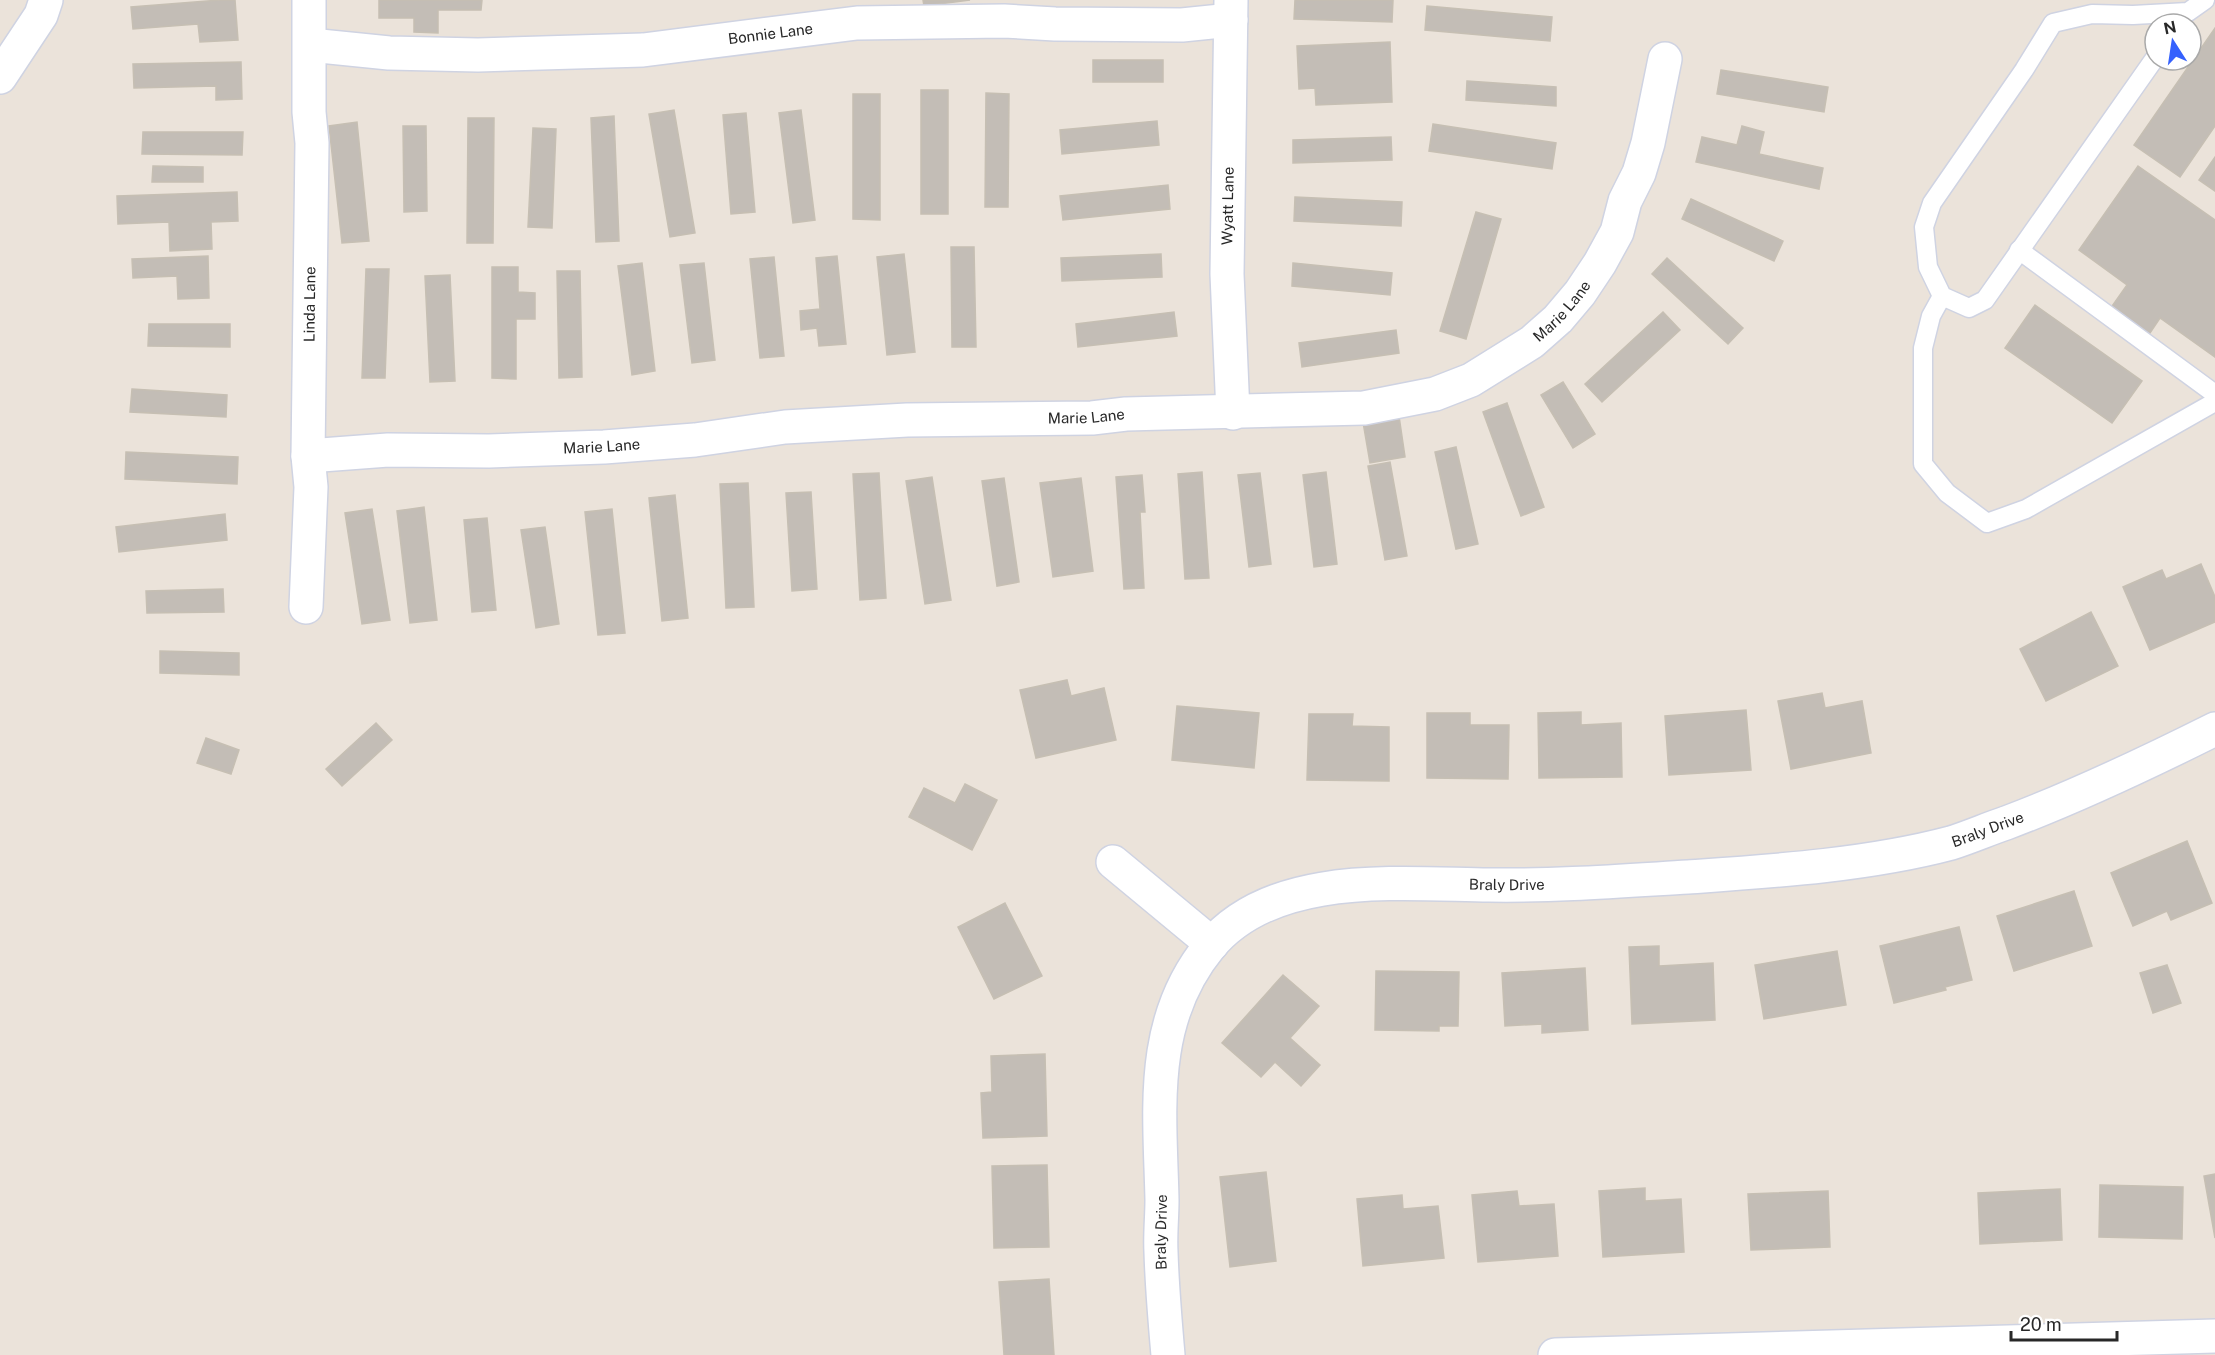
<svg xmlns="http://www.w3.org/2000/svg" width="2215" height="1355" font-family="'Public Sans',sans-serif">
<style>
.building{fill:#c3bdb6;stroke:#c6bfb3;stroke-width:1.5}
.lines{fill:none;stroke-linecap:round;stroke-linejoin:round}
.service-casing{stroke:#cfd3e2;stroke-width:21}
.minor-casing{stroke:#cfd3e2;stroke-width:36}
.service{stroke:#fff;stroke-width:18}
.minor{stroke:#fff;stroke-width:33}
.labels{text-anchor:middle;stroke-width:5;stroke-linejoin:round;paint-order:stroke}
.street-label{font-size:15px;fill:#282828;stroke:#fff}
</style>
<rect width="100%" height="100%" fill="#ebe3da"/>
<g class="building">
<polygon points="220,0 235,0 238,40 200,42 198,24 133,29 131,7"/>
<polygon points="379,0 482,0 481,10 438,10 438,33 414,32 414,18 379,18"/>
<polygon points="923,0 970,0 924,6"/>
<polygon points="1295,0 1393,0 1392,22 1294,19"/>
<polygon points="1427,6 1552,17 1550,41 1425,30"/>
<polygon points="2215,28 2215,126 2180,177 2134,145"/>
<polygon points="1390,42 1392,102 1316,105 1315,88 1299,89 1297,46"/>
<rect x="1093" y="60" width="70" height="22"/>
<polygon points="241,62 242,99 216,100 216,86 134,88 133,64"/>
<polygon points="1721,70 1828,87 1824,112 1717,94"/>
<polygon points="1467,81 1556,87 1556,106 1466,100"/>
<rect x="921" y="90" width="27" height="124"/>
<polygon points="986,93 1009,94 1008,207 985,207"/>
<polygon points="853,94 880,94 880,220 853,219"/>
<polygon points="674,110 695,233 670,237 649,114"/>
<polygon points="801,110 815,220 793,223 779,113"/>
<polygon points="746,113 755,212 731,214 723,115"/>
<polygon points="614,116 619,241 596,242 591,118"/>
<polygon points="468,118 494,118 493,243 467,243"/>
<polygon points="1157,121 1159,145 1062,154 1060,130"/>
<polygon points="357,122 369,241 342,243 329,126"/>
<polygon points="1433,124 1556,143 1552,169 1429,151"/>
<polygon points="403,126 426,126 427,211 404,212"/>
<polygon points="1742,126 1764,132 1759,154 1823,168 1819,189 1696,162 1702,137 1737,145"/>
<polygon points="533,128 556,129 552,228 528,227"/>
<polygon points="143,132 243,132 242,155 142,154"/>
<polygon points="1391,137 1392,160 1293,163 1293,140"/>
<polygon points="2215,157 2215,191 2199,180"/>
<polygon points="153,166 203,167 203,182 152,182"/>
<polygon points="2138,166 2215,220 2215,357 2160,318 2148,336 2110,309 2127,285 2079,250"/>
<polygon points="1168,185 1170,209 1063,220 1060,196"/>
<polygon points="237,192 238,221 211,222 212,249 170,251 169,222 118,224 117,196"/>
<polygon points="1295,197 1402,202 1401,226 1294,221"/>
<polygon points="1691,199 1783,241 1774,261 1682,219"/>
<polygon points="1476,212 1501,219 1466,339 1440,331"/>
<polygon points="951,247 974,247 976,347 952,347"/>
<polygon points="904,254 915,352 887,355 877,257"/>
<polygon points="1161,254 1162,277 1062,281 1061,258"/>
<polygon points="208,256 209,298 178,299 177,276 133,278 132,259"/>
<polygon points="837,256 846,344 819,346 817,328 801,330 800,311 820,309 816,258"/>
<polygon points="774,257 784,356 760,358 750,259"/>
<polygon points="1667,258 1743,328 1728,344 1652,274"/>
<polygon points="642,263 655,371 632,375 618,266"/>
<polygon points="704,263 715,360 692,363 680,265"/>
<polygon points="1293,263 1392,273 1390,295 1292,286"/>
<polygon points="492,267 518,267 518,292 535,293 535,319 516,319 516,379 492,378"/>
<polygon points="366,269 389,269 385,378 362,378"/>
<polygon points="557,271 580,271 582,377 559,378"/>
<polygon points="450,275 455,381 430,382 425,276"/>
<polygon points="2035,305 2142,381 2112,423 2005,348"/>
<polygon points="1174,312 1177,336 1078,347 1076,324"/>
<polygon points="1663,312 1680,330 1602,402 1585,384"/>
<polygon points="149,324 230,324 230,347 148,346"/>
<polygon points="1396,330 1399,353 1302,367 1299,343"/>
<polygon points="1563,382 1595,434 1573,448 1541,395"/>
<polygon points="132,389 227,395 226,417 130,412"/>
<polygon points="1507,403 1544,507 1521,516 1483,412"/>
<polygon points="1399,416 1405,457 1370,463 1363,422"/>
<polygon points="1456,447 1478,544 1456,549 1435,452"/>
<polygon points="126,452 238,457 237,484 125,479"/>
<polygon points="1390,462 1407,556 1385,560 1368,466"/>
<polygon points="1202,472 1209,578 1185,579 1178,474"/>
<polygon points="1326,472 1337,564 1314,567 1303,475"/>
<polygon points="879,473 886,598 860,600 853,474"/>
<polygon points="1260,473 1271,564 1249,567 1238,475"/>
<polygon points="1142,475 1145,512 1140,512 1144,588 1124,589 1116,477"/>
<polygon points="932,477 951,600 925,604 906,481"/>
<polygon points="1004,478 1019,582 997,586 982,481"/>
<polygon points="1081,478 1093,571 1053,577 1040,483"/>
<polygon points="748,483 754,607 726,608 720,484"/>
<polygon points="811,492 817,589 792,591 786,493"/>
<polygon points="675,495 688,618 662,621 649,498"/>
<polygon points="424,507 437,620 410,623 397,511"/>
<polygon points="372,509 390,620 362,624 345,513"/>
<polygon points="612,509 625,633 598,635 585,512"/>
<polygon points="225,514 227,540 119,552 116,527"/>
<polygon points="487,518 496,610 472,612 464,520"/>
<polygon points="545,527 559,624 536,628 521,530"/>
<polygon points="2201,564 2215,597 2215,622 2150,650 2123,587 2162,570 2166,579"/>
<polygon points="223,589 224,612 147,613 146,591"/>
<polygon points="2091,612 2118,666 2046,701 2020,649"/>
<polygon points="160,651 239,653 239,675 160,673"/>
<polygon points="1067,680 1071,696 1104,688 1116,740 1036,758 1020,690"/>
<polygon points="1822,693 1825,708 1862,701 1871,753 1791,769 1778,701"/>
<polygon points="1177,706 1259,713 1254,768 1172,760"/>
<polygon points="1746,710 1751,770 1669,775 1665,716"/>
<polygon points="1581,712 1581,725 1621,723 1622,777 1539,778 1538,713"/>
<polygon points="1427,713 1470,713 1470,725 1509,725 1508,779 1427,778"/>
<polygon points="1309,714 1353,714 1352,726 1389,727 1389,781 1307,780"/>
<polygon points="376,723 392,740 342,786 326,769"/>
<polygon points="206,738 239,750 231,774 197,763"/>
<polygon points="965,784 997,800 972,850 909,817 924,788 955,803"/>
<polygon points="2187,841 2212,903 2171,920 2167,911 2133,926 2111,873"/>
<polygon points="2074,891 2092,946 2014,971 1997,916"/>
<polygon points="1005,903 1042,976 994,999 958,927"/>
<polygon points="1959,927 1972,980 1945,987 1946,990 1894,1003 1880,946"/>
<polygon points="1659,946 1659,966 1713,963 1715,1020 1632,1024 1629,947"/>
<polygon points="1837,951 1846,1005 1764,1019 1755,965"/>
<polygon points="2167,965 2181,1003 2153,1013 2140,973"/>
<polygon points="1585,968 1588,1030 1542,1033 1542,1024 1505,1026 1502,973"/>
<polygon points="1376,971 1459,972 1458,1026 1439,1026 1439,1031 1375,1030"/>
<polygon points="1283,975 1319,1006 1290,1038 1320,1065 1301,1086 1275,1062 1261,1077 1222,1043"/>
<polygon points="1045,1054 1047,1136 983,1138 981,1093 992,1092 991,1056"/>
<polygon points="1047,1165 1049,1247 994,1248 992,1166"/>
<polygon points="1266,1172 1276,1261 1230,1267 1220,1177"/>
<polygon points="2215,1174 2215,1238 2204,1176"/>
<polygon points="2100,1185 2183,1187 2182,1239 2099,1237"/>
<polygon points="1645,1188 1645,1201 1681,1199 1684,1252 1603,1257 1599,1191"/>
<polygon points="2060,1189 2062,1240 1980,1244 1978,1193"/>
<polygon points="1517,1191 1519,1206 1554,1204 1558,1256 1478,1262 1472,1195"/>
<polygon points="1828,1191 1830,1247 1751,1250 1748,1194"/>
<polygon points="1402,1195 1403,1209 1438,1206 1444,1258 1363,1266 1357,1199"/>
<polygon points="1049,1279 1054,1355 1004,1355 999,1282"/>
</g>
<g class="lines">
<defs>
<g id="service">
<polyline points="2155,58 1985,300 1969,308 1942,296 1928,267 1924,227 1932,203 2024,70 2053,23 2092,14 2133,15 2188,12 2205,0"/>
<polyline points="2019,250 2215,394"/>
<polyline points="1942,296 1931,316 1923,348 1923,464 1947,493 1987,523 2026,509 2215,402"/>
</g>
<g id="minor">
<polyline points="1231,0 1227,274 1233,413"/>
<path id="s1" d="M310 45 389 53 478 55 643 50 857 23 1004 21 1055 24 1182 25 1231 20"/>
<polyline points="0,77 41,15 46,0"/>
<path id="s2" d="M308 456 388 450 489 451 604 447 695 440 785 427 907 420 1092 418 1126 414 1364 408 1435 394 1471 380 1532 342 1558 319 1580 293 1600 263 1617 232 1625 201 1639 173 1648 143 1665 59"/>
<path id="s3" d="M306 607 311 487 308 456 312 143 309 112V0"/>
<polyline points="1113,862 1212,944"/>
<path id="s4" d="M1168 1355C1165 1321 1162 1286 1161 1252 1160 1235 1162 1217 1162 1200 1160 1110 1148 1021 1210 946 1273 870 1400 884 1489 885 1555 886 1621 881 1688 877 1774 871 1868 865 1951 843 1970 837 1988 829 2006 823 2078 796 2147 763 2215 729"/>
<polyline points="1555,1355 2215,1336"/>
</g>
</defs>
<use href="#service" class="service-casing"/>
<use href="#minor" class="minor-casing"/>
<use href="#service" class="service"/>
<use href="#minor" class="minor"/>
</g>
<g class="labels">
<g class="street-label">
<text dy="5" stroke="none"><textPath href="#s1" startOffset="462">Bonnie Lane</textPath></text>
<text transform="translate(1228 206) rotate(-89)" y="5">Wyatt Lane</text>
<text dy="5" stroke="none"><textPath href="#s3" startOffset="303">Linda Lane</textPath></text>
<text dy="5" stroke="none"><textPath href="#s2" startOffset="1284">Marie Lane</textPath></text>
<text dy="5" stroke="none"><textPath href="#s2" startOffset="780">Marie Lane</textPath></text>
<text dy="5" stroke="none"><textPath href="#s2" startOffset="294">Marie Lane</textPath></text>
<text dy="5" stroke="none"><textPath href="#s4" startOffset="1220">Braly Drive</textPath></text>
<text dy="5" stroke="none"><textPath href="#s4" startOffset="734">Braly Drive</textPath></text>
<text dy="5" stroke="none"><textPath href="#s4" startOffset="123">Braly Drive</textPath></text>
</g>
</g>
<g transform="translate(2173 42) rotate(348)"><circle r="28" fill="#ffffff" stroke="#a9a9a9" stroke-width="1.5"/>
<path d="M0-4.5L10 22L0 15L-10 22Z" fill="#3561fd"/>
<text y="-9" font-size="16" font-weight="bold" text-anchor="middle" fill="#282828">N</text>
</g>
<path d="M2011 1331v9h106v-9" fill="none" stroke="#282828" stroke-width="3"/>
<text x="2020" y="1331" font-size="18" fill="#282828" stroke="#ffffff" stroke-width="4.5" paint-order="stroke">20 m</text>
</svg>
